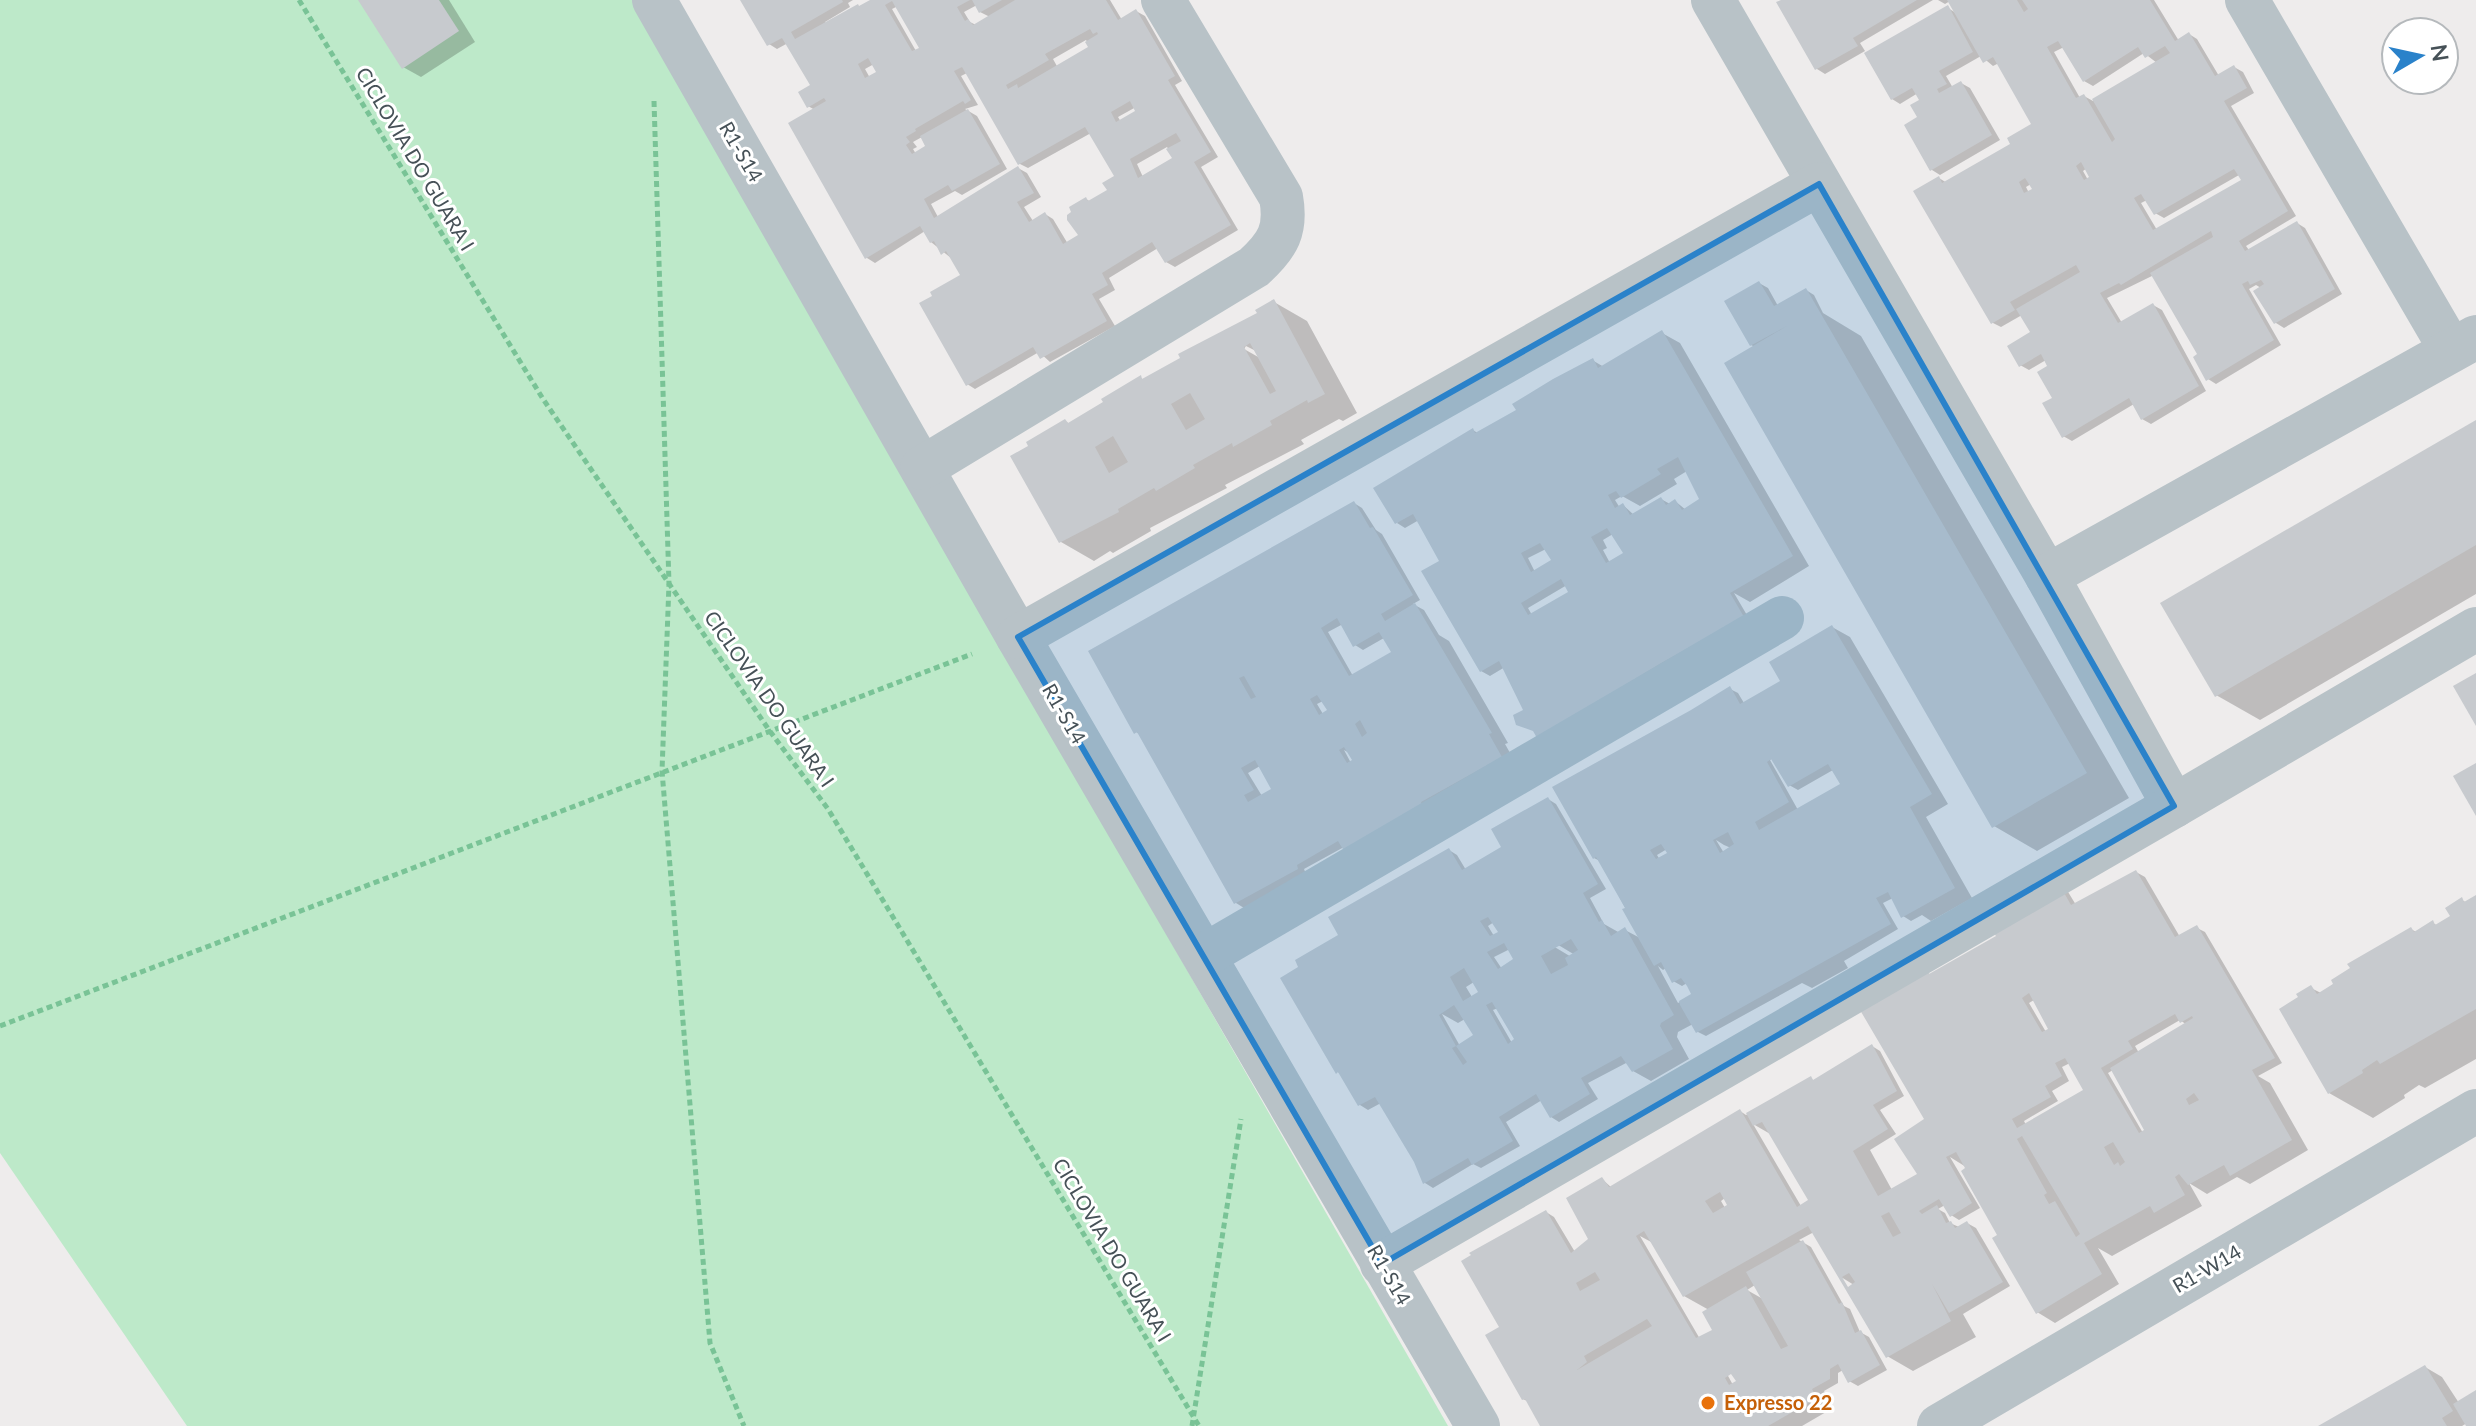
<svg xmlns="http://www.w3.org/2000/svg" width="2476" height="1426" font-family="Lato,sans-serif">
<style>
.green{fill:#bde9c9}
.shadow{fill:#0003;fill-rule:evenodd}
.building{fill:#c7cace;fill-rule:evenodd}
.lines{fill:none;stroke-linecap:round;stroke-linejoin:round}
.path{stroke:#79c396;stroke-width:5;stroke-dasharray:6 4;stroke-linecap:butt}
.street{stroke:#b8c2c7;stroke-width:44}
.marked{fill:#2a82ca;fill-opacity:0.2;stroke:#2a82ca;stroke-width:6;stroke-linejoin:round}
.food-dot{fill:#e8710a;stroke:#fff;stroke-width:3}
.labels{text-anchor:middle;stroke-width:6;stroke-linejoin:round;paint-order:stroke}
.street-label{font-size:20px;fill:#465157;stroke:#fff}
.food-label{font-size:20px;font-weight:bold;fill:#c56008;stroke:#fff;text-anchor:start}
</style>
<rect width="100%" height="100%" fill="#eeecec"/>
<polygon class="green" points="0,0 632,0 1448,1426 187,1426 0,1153"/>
<g class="shadow">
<polygon points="360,0 449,0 475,42 421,77 403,67"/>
<path d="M742 0H853L848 3 850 7 825 22 826 25 874 0H1110L1122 20 1136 11 1145 16 1182 81 1175 85 1218 157 1201 167 1238 230 1175 267 1166 262 1158 248 1109 278 1115 290 1099 299 1115 326 1050 362 1039 352 975 389 967 384 963 276 951 258 931 242 925 231 875 263 867 258 815 110 808 106 813 86 788 43 777 49 769 44ZM977 5 980 12 990 17 976 25 970 22 964 12ZM896 7 922 48 916 51 892 9ZM1086 40 1091 48 1058 68 1053 59ZM874 64 879 72 870 78 865 69ZM967 73 1020 164 1028 168 1091 133 1116 176 1110 191 1091 202 1086 199 1081 236 1068 244 1053 219 1045 214 1033 221 1024 207 1041 197 1027 173 1018 168 938 217 931 204 955 191 962 195 1007 169 977 116 965 109 978 105 961 76ZM1136 107 1138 111 1121 122 1118 117ZM922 137 928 146 916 154 913 149 917 147 913 142ZM1167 147 1175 159 1143 177 1137 164Z"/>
<polygon points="1785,0 1933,0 1860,43 1865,51 1825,74 1817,69"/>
<path d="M1938 0H2154L2179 41 2189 34 2197 39 2219 76 2234 67 2243 72 2254 93 2231 106 2296 216 2246 246 2249 250 2297 223 2305 228 2342 294 2284 328 2276 323 2261 288 2256 285 2249 289 2281 345 2216 384 2208 379 2200 354 2154 275 2107 298 2122 323 2153 305 2162 310 2206 391 2151 424 2142 419 2134 404 2072 441 2063 436 2050 367 2046 360 2029 370 2020 365 2032 333 2022 315 2001 327 1993 323 1939 178 1947 183 2013 145 2034 124 1999 63 1993 66 1981 56 1946 76 1953 88 1961 83 1970 88 2000 140 1940 175 1932 170 1920 117 1922 101 1918 93 1900 104 1892 99 1948 8 1956 13 1950 1 1945 4ZM2064 47 2084 81 2093 86 2144 53 2157 63 2093 101 2084 96 2080 98 2054 52ZM2087 168 2092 178 2088 180 2083 171ZM2239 175 2243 181 2157 230 2141 203 2147 200 2155 213 2164 218ZM2031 184 2035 190 2029 193 2026 187Z"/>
<polygon points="1759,283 1768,288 1778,306 1806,290 1814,295 1823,313 1861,336 2129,798 2037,851 1994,826 1755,347 1751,345"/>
<path d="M1274 302 1307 321 1357 413 1343 421 1339 419 1301 440 1304 444 1225 485 1227 488 1150 528 1151 531 1113 553 1110 551 1094 561 1061 542 1065 421 1070 424 1141 378 1144 380 1260 314ZM1246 346 1256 351 1260 358 1244 349Z"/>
<path d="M1662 333 1680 343 1809 566 1750 602 1734 593 1751 622 1536 732 1505 667 1490 676 1481 671 1441 561 1419 520 1405 528 1397 523 1473 430 1479 434 1516 413 1592 360 1604 367ZM1687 471 1702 500 1686 510 1675 501 1670 504 1661 499 1634 515 1623 505 1620 508 1615 500 1622 496 1640 506 1677 484 1674 479ZM1613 534 1626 554 1610 563 1603 550 1607 548 1603 540ZM1546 549 1555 560 1535 572 1528 558ZM1567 585 1571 592 1532 615 1528 608Z"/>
<polygon points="2476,422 2476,594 2260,720 2216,695"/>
<path d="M1354 503 1362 508 1376 530 1382 534 1420 600 1413 604 1424 610 1439 635 1449 641 1508 743 1505 744 1518 767 1344 847 1304 869 1306 874 1244 908 1236 903 1142 736 1136 732ZM1343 624 1355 645 1363 650 1384 638 1393 653 1353 676 1328 632ZM1323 701 1329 711 1323 714 1317 704ZM1344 750 1351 754 1354 761 1351 763ZM1260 766 1274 789 1262 796 1248 773Z"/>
<path d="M1832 627 1850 637 1948 804 1926 817 1972 898 1931 921 1922 915 1911 921 1903 916 1893 898 1883 903 1898 929 1844 961 1848 968 1812 988 1802 983 1706 1036 1698 1032 1693 1024 1678 1032 1677 1037 1689 1059 1651 1081 1633 1071 1628 1062 1588 1083 1598 1099 1559 1122 1551 1117 1542 1100 1506 1122 1520 1146 1481 1168 1473 1164 1433 1188 1425 1183 1415 1162 1381 1103 1368 1110 1360 1105 1342 1075 1338 1072 1340 936 1449 850 1457 855 1466 870 1504 848 1548 799 1556 804 1606 889 1590 898 1604 924 1620 933 1625 930 1642 939 1600 861 1594 858 1730 689 1738 693 1744 703 1782 682ZM1773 758 1789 785 1798 790 1833 770 1842 786 1798 810 1770 760ZM1716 840 1724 845 1731 848 1724 853ZM1667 849 1669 854 1660 860 1657 855ZM1494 922 1503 938 1494 936 1488 926ZM1550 940 1580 958 1578 961 1548 943ZM1510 949 1519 965 1502 969 1494 957ZM1658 966 1663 970 1666 968 1673 981 1682 986 1687 983 1693 995 1678 1003ZM1474 982 1481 992 1472 997 1466 987ZM1498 1008 1516 1040 1512 1043 1493 1010ZM1442 1014 1458 1023 1465 1019 1475 1035 1460 1046Z"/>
<path d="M2136 872 2145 877 2180 937 2197 928 2205 932 2282 1063 2258 1076 2270 1083 2308 1150 2250 1184 2237 1177 2207 1194 2189 1183 2202 1206 2112 1256 2098 1248 2119 1284 2055 1323 2037 1312 1966 1167 1950 1157 1980 1208 1959 1220 1951 1215 1945 1205 1938 1209 1945 1213 1950 1223 1959 1227 1967 1223 1976 1228 2010 1286 1963 1314 1976 1337 1913 1371 1887 1356 1854 1285 1841 1277 1814 1232 1799 1240 1811 1247 1844 1306 1850 1309 1860 1332 1869 1337 1887 1370 1858 1386 1849 1381 1843 1370 1838 1373V1383L1824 1391 1833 1408 1802 1426H1542L1529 1402 1523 1399 1502 1328 1546 1212 1554 1217 1575 1252 1590 1240 1602 1179 1612 1188 1740 1111 1746 1115 1811 1079 1815 1081 1872 1046 1880 1051 1904 1096 1880 1110 1896 1134 1870 1150 1892 1190 1920 1174 1924 1121 1927 972 1931 975 1998 937 2062 882 2076 905ZM2034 1000 2051 1029 2046 1032 2029 1003ZM2180 1020 2187 1025 2139 1053 2135 1046ZM2070 1063 2086 1091 2026 1125 2024 1121 2058 1101 2052 1091 2069 1081 2062 1067ZM2113 1070 2146 1129 2143 1133 2108 1073ZM1753 1124 1772 1135 1811 1201 1801 1206ZM1725 1198 1729 1206 1725 1208 1721 1201ZM1640 1236 1653 1243 1684 1296 1709 1310 1715 1331 1700 1339ZM1755 1285 1763 1299 1747 1290ZM1732 1371 1739 1382 1733 1385 1727 1374Z"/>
<polygon points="2476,897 2476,1059 2425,1088 2419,1085 2404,1095 2405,1098 2373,1118 2329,1093 2300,998 2311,988 2321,993 2411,929 2416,932 2433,923 2438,926 2453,917 2462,900 2467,903"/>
<polygon points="2425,1367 2442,1377 2459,1403 2476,1393 2476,1426 2468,1426 2467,1423 2462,1426 2322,1426"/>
</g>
<g class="building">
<polygon points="358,0 439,0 459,31 402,69"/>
<path d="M740 0H842L843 2 791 32 795 39 858 4 859 6 870 0H970L957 7 965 21 968 19 973 25 1015 0H1106L1118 20 1136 9 1175 76 1168 80 1211 152 1194 162 1231 225 1165 263 1152 242 1102 273 1108 285 1092 294 1107 321 1040 359 1033 347 966 386 919 303 932 296 930 292 960 275 946 251 941 255 934 241 930 243 920 226 865 259 788 123 826 101 824 98 807 108 798 92 810 85 782 38 767 46ZM892 1 919 48 912 51 885 5ZM1090 29 1093 34 1097 32 1098 34 1085 42 1088 47 1018 88 1017 84 1008 89 1006 85 1049 60 1045 54ZM868 58 876 72 865 78 858 64ZM962 67 1018 165 1085 127 1114 176 1102 183 1107 190 1088 201 1086 197 1069 207 1071 212 1067 215V220L1078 235 1063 244 1045 212 1029 222 1017 202 1034 193 1018 166 934 218 924 199 948 185 952 191 1000 164 968 109 920 136 925 146 912 154 906 145 910 142 906 137 916 131 915 129 963 101 965 104 971 100 954 71ZM1130 101 1135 111 1116 122 1111 112ZM1176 133 1181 141 1166 149 1172 158 1138 178 1130 159Z"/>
<polygon points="972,0 1002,0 979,13"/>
<polygon points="1781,0 1917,0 1853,38 1858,46 1815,70 1776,2"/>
<path d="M1947 0H2017L2024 12 2028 9 2022 0H2150L2175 41 2189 32 2215 76 2234 65 2247 88 2224 101 2288 211 2239 241 2245 251 2297 221 2335 289 2274 324 2253 291 2264 284 2261 280 2250 285 2248 281 2242 284 2274 340 2206 381 2193 357 2197 354 2150 273 2213 237 2211 231 2121 285 2119 283 2100 293 2118 323 2153 303 2199 386 2141 420 2129 398 2062 438 2042 403 2052 398 2037 372 2047 366 2041 354 2019 367 2007 346 2030 332 2016 309 2080 272 2076 265 2010 302 2015 310 1991 324 1913 191 1939 176 1942 183 2010 144 2007 138 2031 124 1993 57 1983 63ZM2058 41 2083 82 2138 47 2145 58 2165 46 2170 53 2092 99 2115 139 2112 142 2084 94 2076 98 2047 47ZM2081 162 2089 177 2084 180 2076 166ZM2234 169 2241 180 2153 230 2134 198 2141 194 2154 215ZM2025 178 2032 189 2024 193 2019 182Z"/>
<polygon points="1948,5 1973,52 1939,71 1947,84 1937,89 1939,93 1961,81 1992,135 1930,171 1904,125 1917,117 1910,105 1919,100 1912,88 1891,100 1864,53"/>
<polygon points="1759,281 1774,306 1806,288 2087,773 1992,828 1724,363 1787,326 1750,346 1724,301"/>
<path d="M1274 299 1325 394 1308 403 1307 400 1270 421 1272 425 1233 447 1232 443 1193 465 1195 468 1156 491 1154 488 1118 509 1119 512 1059 543 1010 456 1028 446 1026 442 1065 419 1068 423 1103 402 1101 399 1141 375 1142 379 1180 358 1178 354 1257 313 1255 310ZM1250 343 1276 391 1270 394 1244 347ZM1190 393 1205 419 1186 430 1171 404ZM1113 436 1128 462 1109 473 1095 447Z"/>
<path d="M1662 330 1793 556 1730 593 1744 617 1663 662 1537 738 1533 731 1516 725 1513 715 1523 710 1499 661 1480 672 1421 571 1439 561 1413 514 1395 524 1373 488 1473 428 1475 433 1516 410 1512 404 1553 379 1593 358 1598 368ZM1678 457 1699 499 1682 510 1675 499 1666 505 1661 497 1630 515 1623 503 1615 508 1608 495 1616 491 1621 498 1661 474 1657 469ZM1607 528 1623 553 1606 563 1591 537ZM1540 543 1551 560 1531 572 1521 553ZM1561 579 1568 592 1528 615 1521 603Z"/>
<polygon points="2476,420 2476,545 2215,697 2160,603"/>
<path d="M1354 501 1370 528 1373 527 1413 595 1381 614 1385 621 1415 603 1492 733 1489 734 1502 757 1421 802 1422 805 1344 851 1338 841 1297 865 1298 869 1234 904 1137 732 1134 734 1088 651ZM1337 618 1353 647 1379 632 1391 652 1349 676 1321 628ZM1244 676 1256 697 1251 699 1239 678ZM1317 695 1327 710 1319 715 1310 699ZM1360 720 1367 733 1362 737 1355 724ZM1344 747 1352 760 1347 763 1339 750ZM1255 760 1271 789 1248 802 1244 795 1254 790 1241 768Z"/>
<path d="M1832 625 1932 794 1910 807 1955 888 1901 918 1888 892 1876 898 1891 924 1696 1033 1680 1005 1679 1001 1691 994 1687 986 1681 978 1672 983 1661 962 1654 966 1622 909 1625 908 1596 857 1593 859 1552 787 1691 710 1730 686 1740 704 1780 681 1769 662ZM1771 759 1788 787 1828 764 1840 784 1759 830 1755 822 1789 802 1767 762ZM1728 832 1734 844 1720 853 1713 840ZM1661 844 1667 853 1656 859 1650 850Z"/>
<polygon points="2476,673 2476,726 2453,686"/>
<polygon points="2476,763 2476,816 2453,776"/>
<path d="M1548 797 1598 884 1583 893 1599 922 1602 920 1611 936 1625 927 1674 1015 1661 1023 1660 1026 1673 1049 1632 1072 1621 1056 1581 1078 1590 1094 1550 1118 1536 1094 1499 1117 1513 1141 1472 1165 1468 1158 1423 1184 1414 1162 1375 1097 1358 1106 1338 1072 1336 1074 1280 978 1298 967 1295 960 1338 935 1328 917 1449 848 1462 870 1501 847 1491 829ZM1488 917 1498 932 1490 936 1480 921ZM1571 939 1578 950 1565 958 1568 965 1551 974 1541 956ZM1504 943 1513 959 1498 969 1487 952ZM1464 968 1478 992 1463 1001 1450 977ZM1492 1002 1514 1039 1508 1044 1486 1005ZM1454 1005 1473 1035 1456 1046 1439 1015ZM1456 1046 1467 1062 1463 1065 1452 1048Z"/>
<path d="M2136 870 2175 937 2197 925 2275 1058 2252 1070 2292 1140 2230 1176 2224 1165 2188 1185 2179 1174 2175 1177 2185 1195 2154 1213 2150 1206 2084 1243 2102 1274 2036 1314 1992 1238 1997 1235 1961 1171 1965 1168 1956 1152 1946 1157 1972 1203 1950 1217 1939 1199 1919 1211 1922 1214 1937 1205 1946 1223 1951 1221 1955 1228 1967 1221 2003 1282 1949 1313 1932 1284 1951 1321 1886 1358 1808 1226 1683 1297 1644 1231 1636 1236 1696 1338 1712 1330 1702 1312 1746 1286 1781 1349 1788 1346 1746 1272 1803 1240 1839 1304 1842 1302 1855 1333 1861 1330 1880 1365 1848 1383 1838 1364 1830 1369V1379L1812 1389 1817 1398 1768 1426H1540L1525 1399 1522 1400 1485 1335 1499 1327 1461 1261 1471 1255 1469 1253 1546 1210 1571 1253 1588 1239 1566 1198 1602 1177 1609 1187 1740 1109 1797 1207 1808 1200 1762 1122 1753 1126 1746 1113 1811 1076 1813 1080 1872 1044 1897 1091 1873 1105 1888 1129 1853 1151 1878 1196 1917 1174 1894 1139 1924 1119 1860 1010 1927 970 1929 974 1996 936 1993 932 2054 875 2071 905ZM2029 993 2048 1029 2042 1032 2022 998ZM2175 1014 2180 1023 2192 1016 2193 1018 2110 1068 2144 1130 2139 1133 2101 1068 2133 1049 2128 1041ZM2065 1058 2083 1090 2017 1128 2012 1119 2051 1097 2045 1086 2062 1076 2055 1063ZM2194 1093 2199 1100 2189 1105 2186 1099ZM2022 1136 2080 1234 2076 1237 2055 1201 2049 1204 2044 1195 2047 1193 2017 1139ZM2113 1142 2125 1162 2120 1166 2118 1162 2114 1165 2104 1147ZM1720 1192 1727 1205 1713 1213 1705 1201ZM1889 1212 1901 1233 1893 1237 1881 1216ZM1595 1272 1600 1280 1580 1291 1576 1283ZM1849 1273 1855 1282 1848 1287 1842 1277ZM1647 1319 1652 1326 1577 1370 1587 1362 1584 1356ZM1731 1374 1736 1381 1729 1385 1725 1378Z"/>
<polygon points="2476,895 2476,1009 2380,1064 2377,1060 2362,1070 2363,1073 2328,1094 2279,1009 2298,997 2296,994 2311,985 2317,994 2333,984 2331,980 2350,968 2347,964 2411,927 2414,932 2433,920 2435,925 2450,916 2445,908 2462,897 2464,902"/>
<polygon points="2425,1365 2453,1411 2442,1418 2447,1426 2318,1426"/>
<polygon points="2476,1390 2476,1426 2466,1426 2453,1404"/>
</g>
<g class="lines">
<g class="path">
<polyline points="299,0 543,399 769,730 828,809 1199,1426"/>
<polyline points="654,101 669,584 662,771 710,1343 744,1426"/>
<polyline points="0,1026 972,654"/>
<polyline points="1192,1426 1241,1119"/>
</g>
<g class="street">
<polyline points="654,0 1018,637 1478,1426"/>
<polyline points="1713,0 2047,576 2174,806"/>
<polyline points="2247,0 2451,350"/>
<path d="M922 468 1254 267C1278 245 1287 230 1281 197L1163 0"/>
<polyline points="2047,576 2476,337"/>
<polyline points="1018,637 1819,184"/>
<polyline points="1205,955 1782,618"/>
<polyline points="1382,1264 2174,806 2476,629"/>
<polyline points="1939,1426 2476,1111"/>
</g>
</g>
<path class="marked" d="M1819 184 2174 806 1382 1264 1018 637Z"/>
<circle class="food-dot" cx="1708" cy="1403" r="8"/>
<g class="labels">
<g class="street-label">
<text transform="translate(741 152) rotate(60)" y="7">R1-S14</text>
<text transform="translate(415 159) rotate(59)" y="7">CICLOVIA DO GUARA I</text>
<text transform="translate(769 699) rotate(55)" y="7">CICLOVIA DO GUARA I</text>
<text transform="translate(1064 714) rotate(60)" y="7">R1-S14</text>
<text transform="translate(1112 1250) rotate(59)" y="7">CICLOVIA DO GUARA I</text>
<text transform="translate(2207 1269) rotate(-30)" y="7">R1-W14</text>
<text transform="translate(1389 1275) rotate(60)" y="7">R1-S14</text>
</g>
<g class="food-label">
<text x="1724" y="1410">Expresso 22</text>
</g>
</g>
<g transform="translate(2420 56) rotate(81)"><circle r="38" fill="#ffffff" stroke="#b5b9bc" stroke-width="2"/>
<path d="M0-6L14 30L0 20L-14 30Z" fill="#2a82ca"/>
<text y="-12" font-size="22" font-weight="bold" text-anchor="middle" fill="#465157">N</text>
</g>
</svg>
